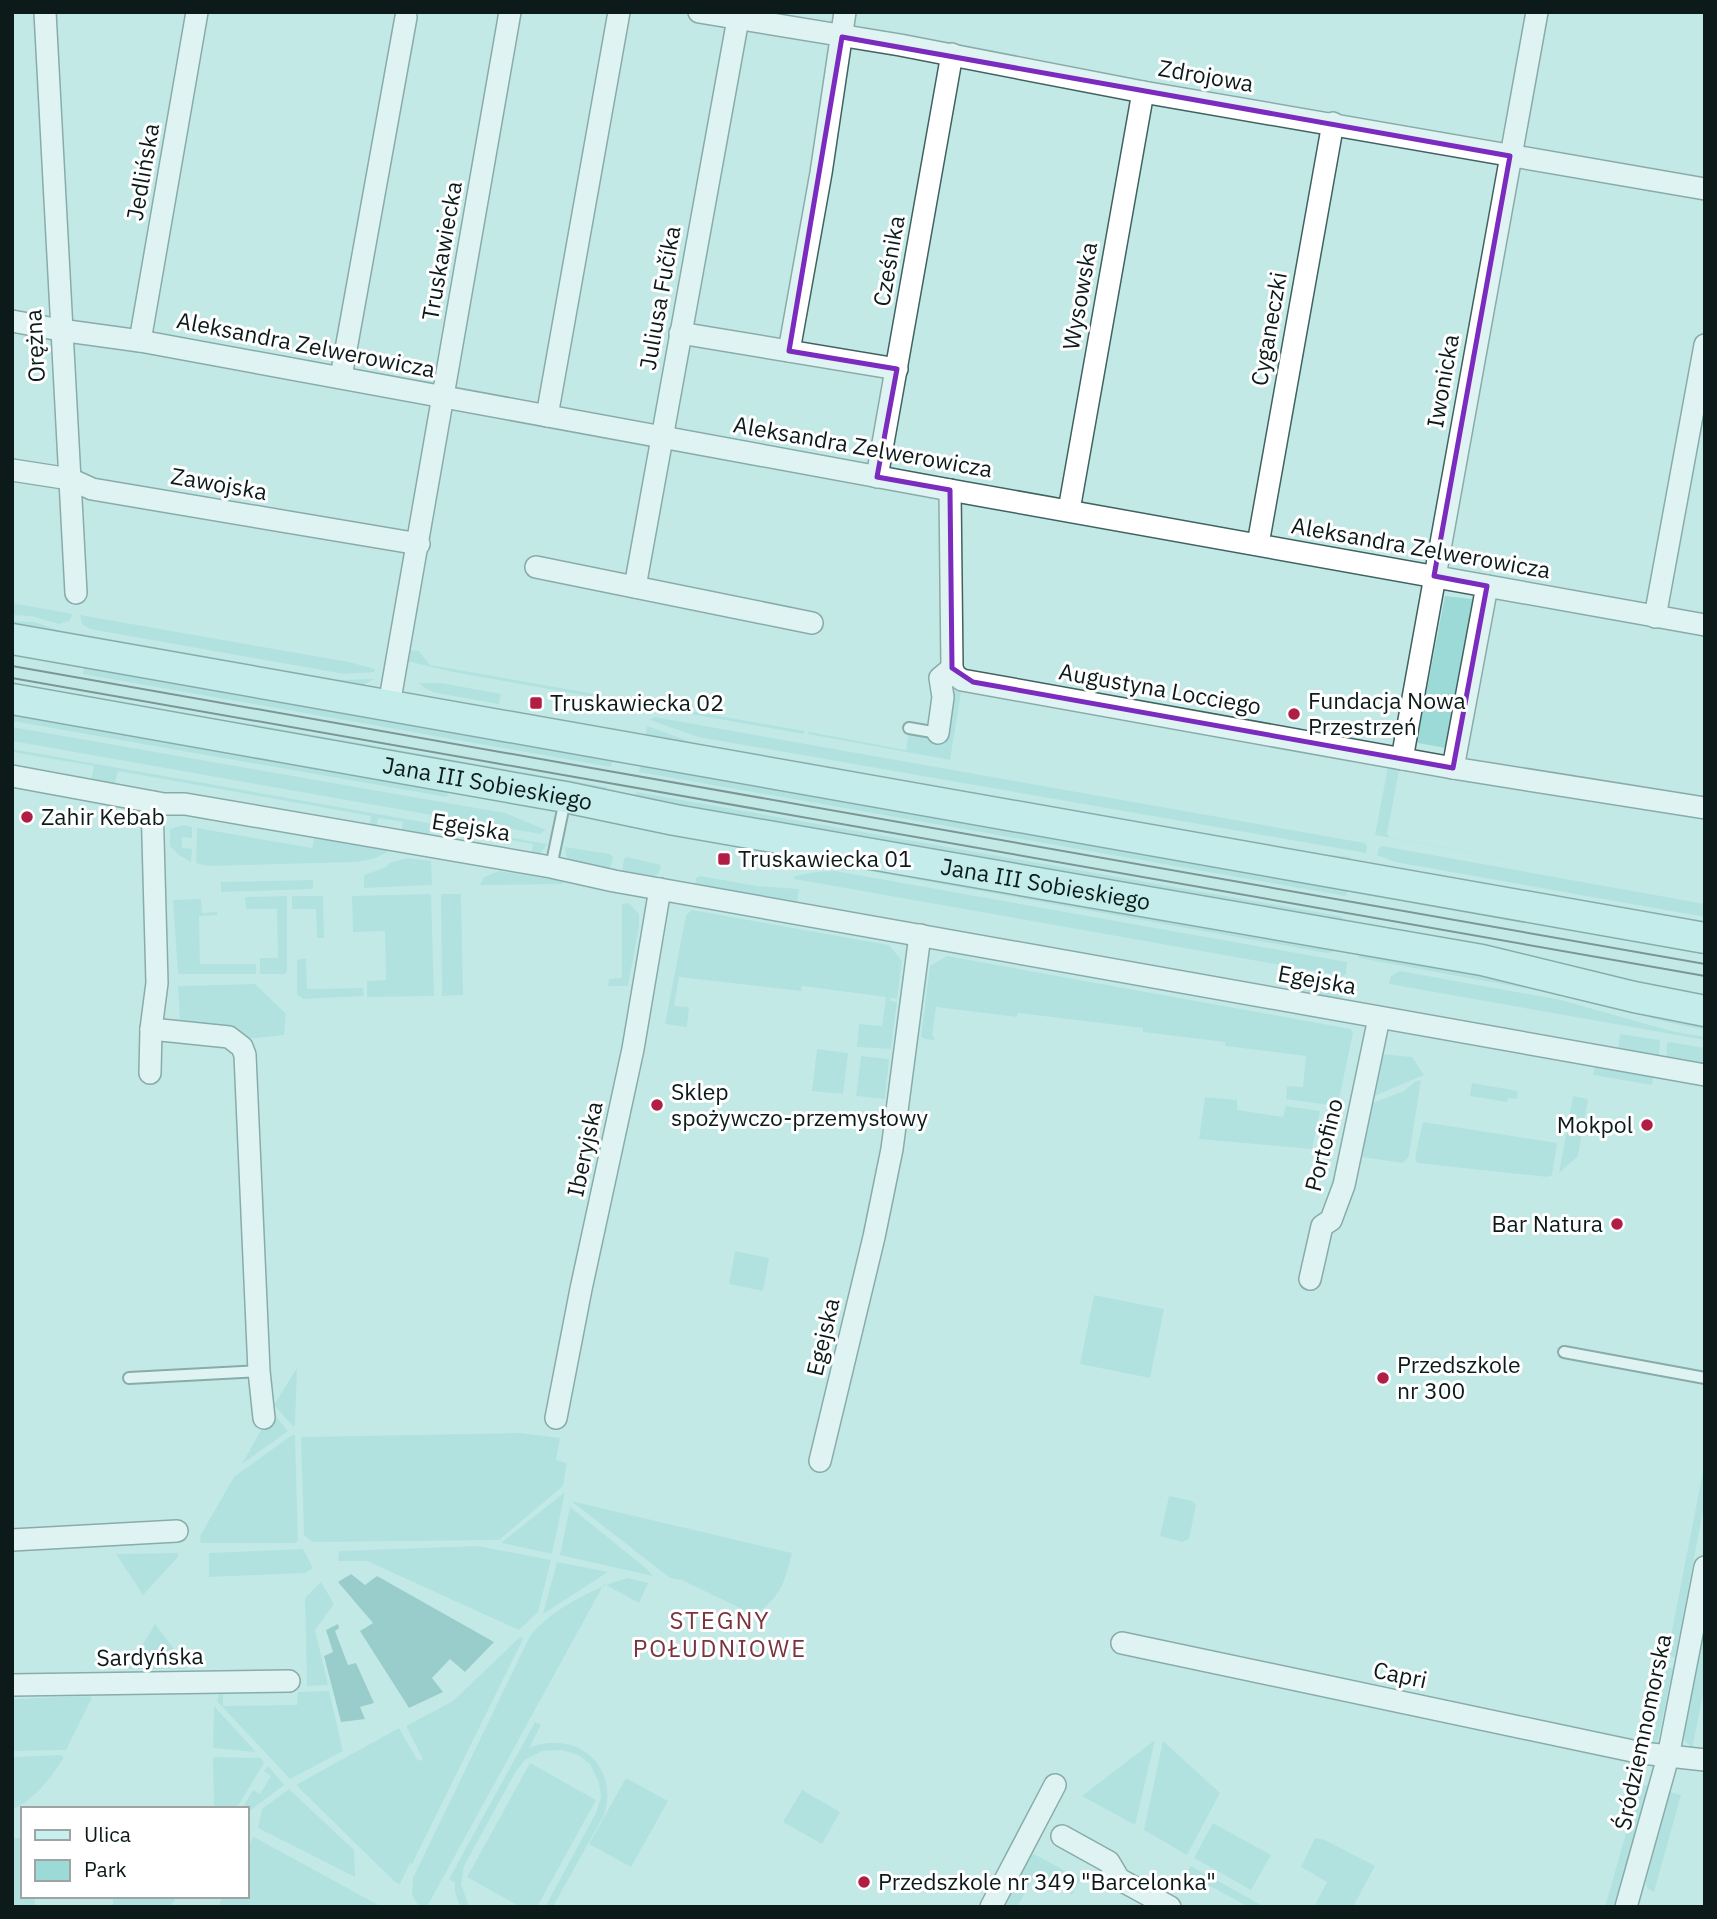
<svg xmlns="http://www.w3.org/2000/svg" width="1717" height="1919" font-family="'IBM Plex Sans',sans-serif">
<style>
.green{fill:#9bdad7}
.forest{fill:#67aba9}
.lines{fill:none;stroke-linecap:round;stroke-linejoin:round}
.lane-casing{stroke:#406261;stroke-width:14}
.street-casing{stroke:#406261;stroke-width:24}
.secondary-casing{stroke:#406261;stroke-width:33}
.lane{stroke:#fff;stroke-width:10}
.street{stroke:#fff;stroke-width:21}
.secondary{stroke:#c5f0ef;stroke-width:30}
.tram{stroke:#233434;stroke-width:2}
.marked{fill:none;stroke:#7b2cbf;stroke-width:5;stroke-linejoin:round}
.poi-dot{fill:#b11e45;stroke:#fff;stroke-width:2.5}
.labels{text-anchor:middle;stroke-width:6;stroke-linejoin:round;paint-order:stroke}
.street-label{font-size:23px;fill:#0c1a1a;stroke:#fff}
.poi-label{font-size:23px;fill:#0c1a1a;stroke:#fff;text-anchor:start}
.neighbourhood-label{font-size:24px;letter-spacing:2px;fill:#7b333e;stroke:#fff}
</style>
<rect width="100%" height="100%" fill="#c3e9e7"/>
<g class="green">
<polygon points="1445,596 1472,599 1472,604 1446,748 1418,743 1417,741"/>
<polygon points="12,603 73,614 69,621 59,624 31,616 12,615"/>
<polygon points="80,615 349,662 375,669 374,672 344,674 90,629 82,624"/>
<polygon points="12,621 34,622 58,630 341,680 375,679 359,687 12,627"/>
<polygon points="408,650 419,651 430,665 804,731 804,734 453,672 407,661"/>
<polygon points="85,663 613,757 611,767 83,674"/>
<polygon points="419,683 441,683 501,694 499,704 436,693 426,689"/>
<polygon points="952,690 976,694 961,692 950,760 808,734 809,732 906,750 909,732 928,735"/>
<polygon points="12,710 399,780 448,793 447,797 12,721"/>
<polygon points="654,717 1365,843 1367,846 1366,853 698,737 650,720"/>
<polygon points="252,724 607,787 606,794 251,729"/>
<polygon points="647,726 697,744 1322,854 1350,857 1352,864 645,739"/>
<polygon points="12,727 505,813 546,830 540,834 12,741"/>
<polygon points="12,749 547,844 540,854 531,856 533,844 431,826 428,839 401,834 403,822 378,818 376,829 369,827 371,816 118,771 114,786 91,781 94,766 12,752"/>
<polygon points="641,762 1348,886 1346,896 639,772"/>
<polygon points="1388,767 1399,770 1387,834 1390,838 1679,889 1375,835"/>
<polygon points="636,792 1339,916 1343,917 1342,923 634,800"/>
<polygon points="184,825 192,827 192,838 182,837 182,848 192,849 191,862 179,855 170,846 170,829"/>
<polygon points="197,828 312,848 315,835 388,849 389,851 376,858 357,862 208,866 196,863"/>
<polygon points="1382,846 1705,904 1705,917 1395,862 1377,855 1379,848"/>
<polygon points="565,847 610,854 613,857 610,870 572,862 566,856"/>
<path d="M799 855 1337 947 1333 952 1327 953 829 864C805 863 784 872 760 869L763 856Z"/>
<polygon points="627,857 661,865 659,873 651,878 622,872 624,859"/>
<polygon points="408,858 431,861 432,885 364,888 364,875 387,867 389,863"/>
<polygon points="499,871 563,881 563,884 480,885 484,877"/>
<polygon points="835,871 1347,962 1346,974 1343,976 794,879 795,876 816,872"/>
<polygon points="700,876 757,886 799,889 797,903 695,885 696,878"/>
<polygon points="313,880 313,889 221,892 221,882"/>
<polygon points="431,894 434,996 367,997 367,981 386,980 385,931 353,932 352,896"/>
<polygon points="441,894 461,894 463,995 442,996"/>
<polygon points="287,896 287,971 285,974 260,974 260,958 278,958 277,909 246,909 245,897"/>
<polygon points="292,896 323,896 324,938 317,938 316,909 292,909"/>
<polygon points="201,899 202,913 217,912 218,915 199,916 200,964 256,964 256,974 178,974 173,900"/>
<polygon points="629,903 639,914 639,927 628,986 608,986 609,979 622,978 622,904"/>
<polygon points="692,910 889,945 902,961 897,999 890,998 890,1001 897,1002 891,1049 857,1047 859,1024 882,1026 886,997 802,986 801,991 679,977 674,1006 689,1007 687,1027 665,1024 686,915"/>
<polygon points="1360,950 1705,1022 1705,1030 1666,1022 1575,997 1359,958"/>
<polygon points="947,956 1351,1029 1353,1033 1338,1104 1336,1106 1286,1099 1287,1086 1303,1087 1306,1056 1225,1046 1225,1042 1143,1032 1143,1028 1018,1013 1017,1017 936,1007 932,1036 934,1036 934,1040 924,1039 921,1036 930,966"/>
<polygon points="300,959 306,959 307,989 363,988 364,996 303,999 297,994 297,961"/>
<polygon points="1400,971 1561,1000 1671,1031 1705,1037 1705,1040 1389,984 1391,976"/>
<polygon points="1301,977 1342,984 1344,988 1342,1002 1298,994"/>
<polygon points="255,984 286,1014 284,1035 247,1039 180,1026 178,986"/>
<polygon points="1620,1034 1660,1040 1659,1056 1618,1050"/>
<polygon points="1670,1042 1705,1048 1705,1065 1666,1058 1667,1043"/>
<polygon points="817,1049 848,1053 843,1094 812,1091"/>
<polygon points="1381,1054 1412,1057 1424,1075 1372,1097"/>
<polygon points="861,1056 889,1059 885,1099 856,1096"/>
<polygon points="1595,1065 1654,1075 1652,1085 1593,1075"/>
<polygon points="1421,1080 1409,1156 1403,1163 1362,1157 1358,1143 1370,1104 1404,1091 1416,1081"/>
<polygon points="1472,1083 1518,1091 1517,1099 1508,1098 1507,1102 1470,1096"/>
<polygon points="1573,1096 1588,1099 1578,1156 1559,1173"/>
<polygon points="1205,1097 1237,1100 1237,1110 1283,1117 1286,1106 1320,1111 1312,1149 1199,1139"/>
<polygon points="1423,1122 1557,1143 1552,1175 1548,1177 1417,1163 1415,1158"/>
<polygon points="735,1251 769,1258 763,1291 729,1284"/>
<polygon points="1094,1295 1164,1309 1150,1378 1080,1364"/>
<polygon points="297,1368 295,1425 294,1427 274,1405"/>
<polygon points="272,1412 288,1431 242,1464 270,1414"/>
<polygon points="521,1433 560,1438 556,1460 567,1463 563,1486 499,1540 312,1542 304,1535 301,1437"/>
<polygon points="292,1435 295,1435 298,1540 296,1543 201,1543 200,1536 234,1477"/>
<polygon points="1705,1461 1705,1501 1675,1657 1667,1656"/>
<polygon points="565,1492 552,1554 502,1543 502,1542"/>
<polygon points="1169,1496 1192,1501 1196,1505 1189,1539 1182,1542 1160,1536"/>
<path d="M571 1501 792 1553C784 1584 781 1597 754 1615L682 1580 670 1578Z"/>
<polygon points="570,1507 647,1569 653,1576 560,1555"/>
<polygon points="478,1546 551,1560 538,1612 519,1630 367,1561 338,1561 339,1551"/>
<polygon points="303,1549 313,1568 305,1573 209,1577 209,1553"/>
<polygon points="178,1553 178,1557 143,1595 116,1554"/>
<polygon points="557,1562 608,1572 543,1614"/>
<path d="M628 1578 648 1583 639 1603 604 1584 428 1905 429 1907H419L412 1895 413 1878 530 1636C550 1610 597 1586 628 1578Z"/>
<polygon points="321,1582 334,1604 315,1630 328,1685 307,1686 305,1598"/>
<polygon points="1705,1621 1705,1685 1692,1749 1684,1739 1683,1731"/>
<polygon points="155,1624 187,1666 185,1669 128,1669"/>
<polygon points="520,1637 523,1639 412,1864 410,1863 400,1884 395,1882 296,1785 399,1728 418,1761 423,1759 406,1726 453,1701"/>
<polygon points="1665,1667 1673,1668 1659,1734 1657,1741 1649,1744"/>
<polygon points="329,1691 343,1751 290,1779 217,1701 219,1694 223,1694 223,1706 297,1705 298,1692"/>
<polygon points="90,1696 92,1698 66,1750 12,1751 12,1699"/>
<polygon points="214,1706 256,1752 213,1748"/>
<path d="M535 1722 541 1725 529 1748C576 1729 620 1765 604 1815L555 1903 553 1907H545L596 1813 601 1797 599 1783 590 1764 578 1755 562 1750 542 1751 525 1760 516 1771 464 1866 461 1884 469 1907H460L455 1892V1883L449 1879Z"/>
<polygon points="1155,1740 1135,1825 1082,1796"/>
<polygon points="1163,1741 1220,1793 1187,1855 1144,1830"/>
<path d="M60 1755 64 1757C55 1773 30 1805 12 1809V1757Z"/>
<polygon points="213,1757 261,1758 264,1763 236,1809 214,1809"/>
<polygon points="530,1763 596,1800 537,1907 521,1907 467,1877"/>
<polygon points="268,1766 284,1785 247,1813 247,1809 242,1809 253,1790 260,1794 271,1776 264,1771"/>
<polygon points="626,1778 668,1801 631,1867 589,1844"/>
<polygon points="1640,1784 1648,1786 1627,1864 1613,1907 1605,1907"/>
<polygon points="289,1789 354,1850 355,1877 258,1828 262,1809"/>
<polygon points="802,1790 840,1812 822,1844 783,1822"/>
<polygon points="1670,1792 1681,1795 1654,1892 1647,1888 1646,1882"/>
<polygon points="1213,1823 1271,1855 1251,1890 1194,1858"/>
<polygon points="253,1837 254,1837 382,1907 218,1907 223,1896 247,1896 247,1850"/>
<polygon points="12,1838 23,1838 23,1896 35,1896 35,1907 12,1907"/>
<polygon points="1315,1838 1325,1840 1375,1866 1353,1907 1314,1907 1327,1882 1301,1867"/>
<polygon points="1030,1852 1081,1879 1072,1895 1048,1881 1045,1885 1033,1878 1017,1907 1000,1907"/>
<polygon points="1191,1866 1265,1907 1249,1907 1186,1873"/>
<polygon points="113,1896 178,1896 169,1907 113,1907"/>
</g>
<g class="forest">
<polygon points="351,1574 365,1585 377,1576 494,1642 465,1672 450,1659 432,1678 443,1692 409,1708 360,1631 373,1623 338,1582"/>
<polygon points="338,1624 339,1628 335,1631 348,1665 356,1663 374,1703 360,1707 365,1719 341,1722 324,1656 333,1652 326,1630"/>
</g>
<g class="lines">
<defs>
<g id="lane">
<polyline points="909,728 938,733"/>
<polyline points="551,867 565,800"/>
<polyline points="1564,1352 1705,1378"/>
<polyline points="129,1378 259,1371"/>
</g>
<g id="street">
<polyline points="45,12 76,593"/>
<polyline points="699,12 900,45 1143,92 1705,189"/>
<polyline points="12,321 60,330 140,341 950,490 1705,625"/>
<polyline points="680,333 897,369"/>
<polyline points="140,341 197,12"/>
<polyline points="789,351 821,173 845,12"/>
<polyline points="341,377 406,17"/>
<polyline points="547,416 619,12"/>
<polyline points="12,470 70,479 92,489 419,544"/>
<polyline points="877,477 952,54"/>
<polyline points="950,490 952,668 955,675 962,680 1453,768 1705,808"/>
<polyline points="1069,510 1143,92"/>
<polyline points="1258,544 1333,123"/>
<polyline points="536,567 812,623"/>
<polyline points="635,587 738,19"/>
<polyline points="1655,617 1705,345"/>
<polyline points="389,705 510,12"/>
<polyline points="938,733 943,697 940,678 952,668"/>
<polyline points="1402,759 1537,12"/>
<polyline points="1453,768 1487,586"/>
<polyline points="12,776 164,804 185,804 551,867 614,881 1705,1075"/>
<polyline points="151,1029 229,1037 242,1047 245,1055 259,1371 264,1418"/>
<polyline points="150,1073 151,1029 157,983 152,802"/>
<polyline points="1310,1279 1322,1226 1331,1220 1344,1185 1379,1018"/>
<polyline points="556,1418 581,1289 633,1049 660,889"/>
<polyline points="820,1461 874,1237 892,1149 920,935"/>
<polyline points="12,1540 177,1531"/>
<polyline points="1122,1643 1642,1753 1705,1760"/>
<polyline points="12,1685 289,1681"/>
<polyline points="1062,1836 1109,1862 1119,1879 1170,1907"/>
<polyline points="991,1907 1055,1785"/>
<polyline points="1626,1907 1668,1757 1705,1567"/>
</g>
<g id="secondary">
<polyline points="12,639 1705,938"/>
<path id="s1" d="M12 699 565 797 675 820 1482 960 1634 997 1705 1011"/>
</g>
</defs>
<use href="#lane" class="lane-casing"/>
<use href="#street" class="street-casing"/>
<use href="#secondary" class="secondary-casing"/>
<use href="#lane" class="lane"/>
<use href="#street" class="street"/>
<use href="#secondary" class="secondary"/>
<g class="tram">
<polyline points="12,666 1705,964"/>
<polyline points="12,678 1705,976"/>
</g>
</g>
<path d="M0 0H1717V1919H0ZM842 37 1510 156 1434 576 1487 586 1453 768 973 682 952 668 950 490 877 477 897 369 789 351Z" fill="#c3e9e7" fill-opacity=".55" fill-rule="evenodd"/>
<path class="marked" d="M842 37 1510 156 1434 576 1487 586 1453 768 973 682 952 668 950 490 877 477 897 369 789 351Z"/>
<g class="poi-dot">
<rect x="529" y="696" width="14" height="14" rx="3.5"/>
<circle cx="1294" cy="714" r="7"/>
<circle cx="27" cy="817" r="7"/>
<rect x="717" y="852" width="14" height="14" rx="3.5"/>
<circle cx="657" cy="1105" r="7"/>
<circle cx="1647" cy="1125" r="7"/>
<circle cx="1617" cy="1224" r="7"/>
<circle cx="1383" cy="1378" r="7"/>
<circle cx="864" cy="1882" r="7"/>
</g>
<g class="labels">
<g class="street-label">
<text transform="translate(1206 76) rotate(10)" y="8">Zdrojowa</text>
<text transform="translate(143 172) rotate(-80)" y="8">Jedlińska</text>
<text transform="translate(442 251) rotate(-80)" y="8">Truskawiecka</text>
<text transform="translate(889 261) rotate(-80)" y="8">Cześnika</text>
<text transform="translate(1080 296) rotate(-80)" y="8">Wysowska</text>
<text transform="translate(660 298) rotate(-80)" y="8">Juliusa Fučíka</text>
<text transform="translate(1269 329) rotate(-80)" y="8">Cyganeczki</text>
<text transform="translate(306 345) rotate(11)" y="8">Aleksandra Zelwerowicza</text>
<text transform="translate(35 346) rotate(-93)" y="8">Orężna</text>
<text transform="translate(1443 381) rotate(-80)" y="8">Iwonicka</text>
<text transform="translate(863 447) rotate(10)" y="8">Aleksandra Zelwerowicza</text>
<text transform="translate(219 484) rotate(10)" y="8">Zawojska</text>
<text transform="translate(1421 548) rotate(10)" y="8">Aleksandra Zelwerowicza</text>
<text transform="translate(1160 689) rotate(10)" y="8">Augustyna Locciego</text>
<text dy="8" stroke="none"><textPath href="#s1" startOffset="483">Jana III Sobieskiego</textPath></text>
<text transform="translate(471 827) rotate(9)" y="8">Egejska</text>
<text dy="8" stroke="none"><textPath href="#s1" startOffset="1050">Jana III Sobieskiego</textPath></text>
<text transform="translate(1317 980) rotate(10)" y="8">Egejska</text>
<text transform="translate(1324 1145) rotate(-76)" y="8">Portofino</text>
<text transform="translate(585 1149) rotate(-78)" y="8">Iberyjska</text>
<text transform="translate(823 1337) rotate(-77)" y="8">Egejska</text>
<text transform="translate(150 1657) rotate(-1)" y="8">Sardyńska</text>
<text transform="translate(1400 1675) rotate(12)" y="8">Capri</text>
<text transform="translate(1643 1732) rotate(-78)" y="8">Śródziemnomorska</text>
</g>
<g class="poi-label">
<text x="1308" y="709">Fundacja Nowa<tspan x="1308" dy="26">Przestrzeń</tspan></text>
<text x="550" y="711">Truskawiecka 02</text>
<text x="41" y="825">Zahir Kebab</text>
<text x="738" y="867">Truskawiecka 01</text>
<text x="671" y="1100">Sklep<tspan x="671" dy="26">spożywczo-przemysłowy</tspan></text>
<text x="1633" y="1133" text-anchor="end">Mokpol</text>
<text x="1603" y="1232" text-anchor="end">Bar Natura</text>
<text x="1397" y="1373">Przedszkole<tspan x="1397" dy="26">nr 300</tspan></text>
<text x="878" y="1890">Przedszkole nr 349 "Barcelonka"</text>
</g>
<g class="neighbourhood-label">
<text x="720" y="1629">STEGNY<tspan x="720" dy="28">POŁUDNIOWE</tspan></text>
</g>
</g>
<rect width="1717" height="1919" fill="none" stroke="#0c1a1a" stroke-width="28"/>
<rect x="21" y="1807" width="228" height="91" fill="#ffffff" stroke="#9ea3a3" stroke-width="2"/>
<rect x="35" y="1830" width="35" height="10" fill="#c5f0ef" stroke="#9ea3a3" stroke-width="2"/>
<text x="84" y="1842" font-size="21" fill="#0c1a1a">Ulica</text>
<rect x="35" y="1860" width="35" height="21" fill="#9bdad7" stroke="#9ea3a3" stroke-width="2"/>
<text x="84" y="1877" font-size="21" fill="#0c1a1a">Park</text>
</svg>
